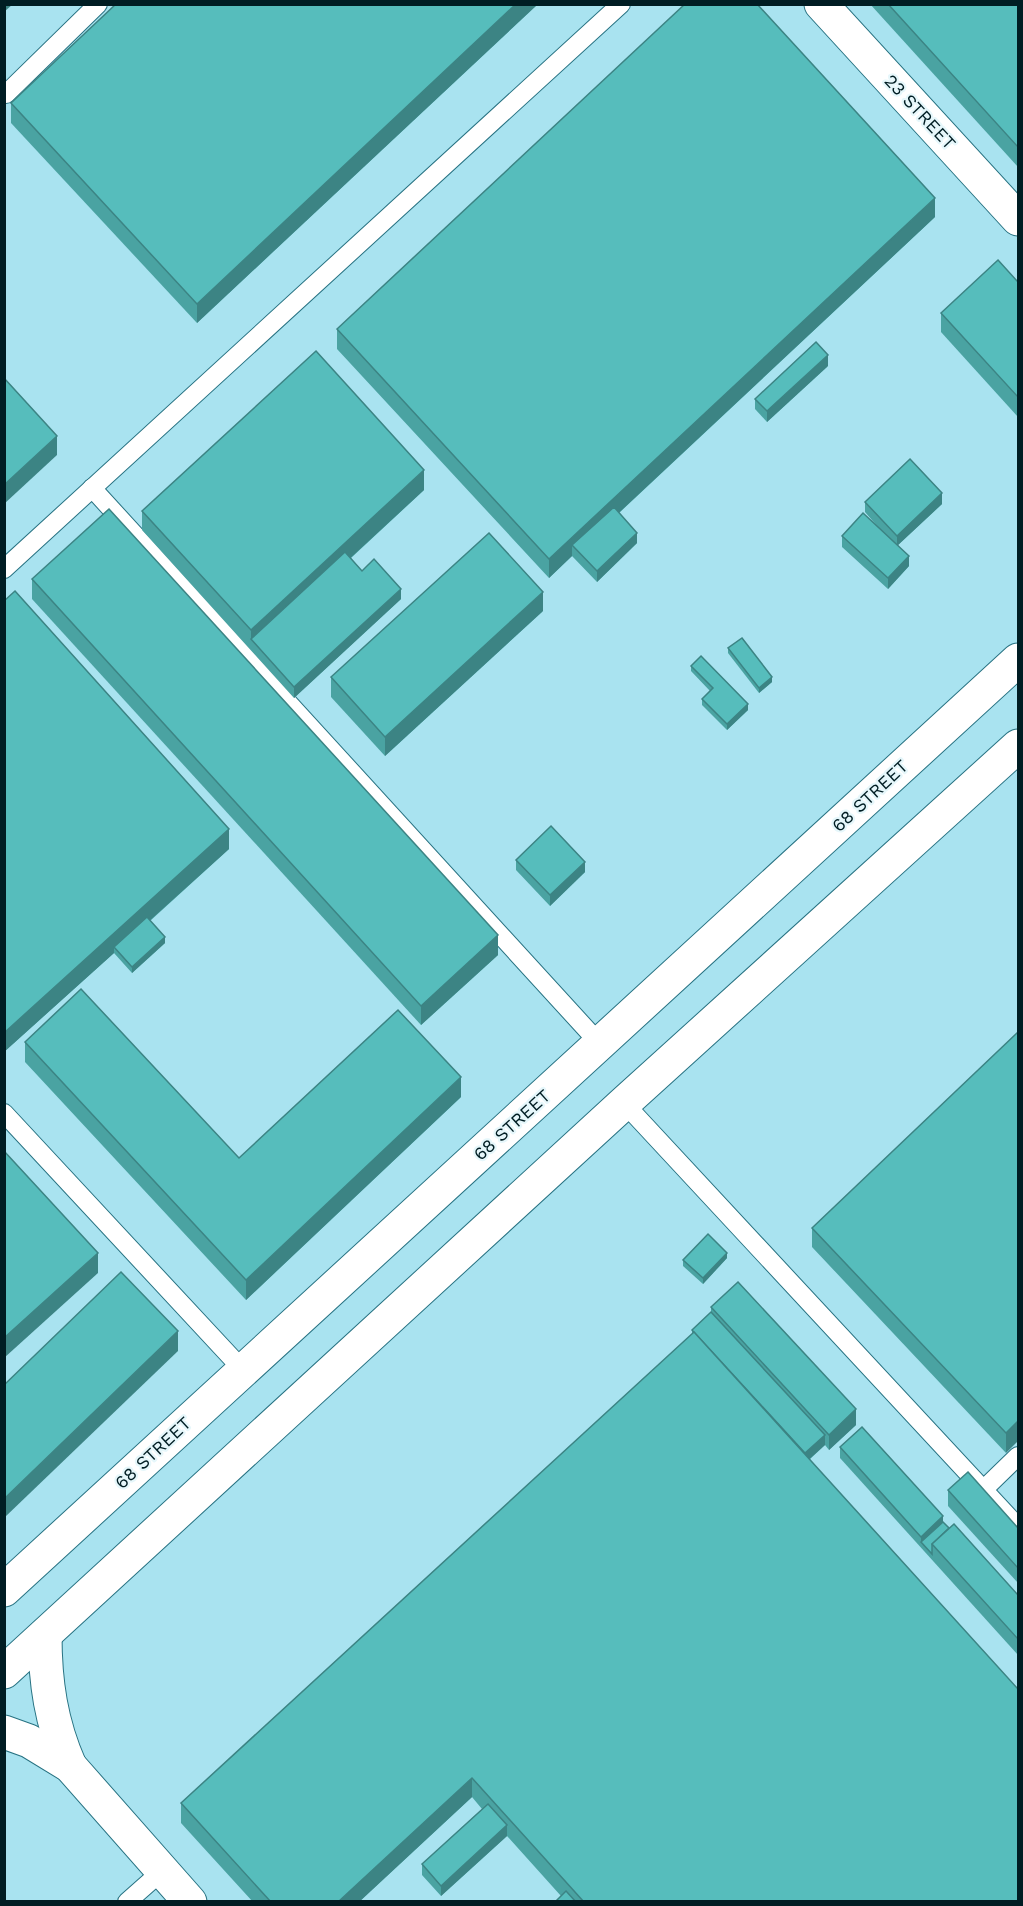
<svg xmlns="http://www.w3.org/2000/svg" width="1023" height="1906" font-family="'Work Sans',sans-serif">
<style>
.built{fill:#a9e3f0}
.lines{fill:none;stroke-linecap:round;stroke-linejoin:round}
.lane-casing{stroke:#277282;stroke-width:20}
.street-casing{stroke:#277282;stroke-width:35}
.secondary-casing{stroke:#277282;stroke-width:35}
.lane{stroke:#fff;stroke-width:18}
.street{stroke:#fff;stroke-width:33}
.secondary{stroke:#fff;stroke-width:33}
.wall{fill:#4aa3a2}
.shaded-wall{fill:#3c8484}
.building{fill:#56bdbc;stroke:#3c8484;stroke-width:1.5}
.labels{text-anchor:middle;stroke-width:4.5;stroke-linejoin:round;paint-order:stroke}
.street-label{font-size:18px;fill:#001d23;stroke:#e6f7fb}
</style>
<rect width="100%" height="100%" fill="#bbf1fe"/>
<rect class="built" x="5" y="5" width="1013" height="1896"/>
<g class="lines">
<defs>
<g id="lane">
<polyline points="6,94 98,4"/>
<polyline points="92,488 600,1044"/>
<polyline points="4,569 621,4"/>
<polyline points="624,1103 1018,1527"/>
<polyline points="4,1113 243,1370"/>
<polyline points="983,1490 1018,1456"/>
<polyline points="127,1902 162,1871"/>
</g>
<g id="street">
<path d="M45 1635C45 1682 51 1723 70 1766"/>
<polyline points="4,1732 29,1741 70,1766 190,1902"/>
</g>
<g id="secondary">
<polyline points="821,4 1018,219"/>
<polyline points="4,1590 1018,660"/>
<polyline points="4,1672 624,1103 1018,746"/>
</g>
</defs>
<use href="#lane" class="lane-casing"/>
<use href="#street" class="street-casing"/>
<use href="#secondary" class="secondary-casing"/>
<use href="#lane" class="lane"/>
<use href="#street" class="street"/>
<use href="#secondary" class="secondary"/>
</g>
<g class="wall">
<polygon points="116,4 538,4 197,323 11,123 11,103"/>
<polygon points="870,4 1018,4 1018,167"/>
<polygon points="935,217 619,513 637,543 597,582 572,556 549,578 337,349 337,329"/>
<polygon points="1018,282 1018,417 941,332 941,313"/>
<polygon points="828,366 767,422 755,409 755,399"/>
<polygon points="424,490 351,558 362,571 401,599 294,698 142,530 142,511"/>
<polygon points="865,502 942,504 898,545 909,566 888,589 842,547 842,536 878,527 865,512"/>
<polygon points="32,579 498,955 421,1025 32,599"/>
<polygon points="4,601 229,849 150,921 165,943 132,973 114,953 4,1052"/>
<polygon points="543,611 385,756 331,697 331,677"/>
<polygon points="728,648 772,682 759,693 728,653"/>
<polygon points="691,666 748,710 727,730 702,705 702,699 710,691 691,671"/>
<polygon points="516,860 585,872 550,906 516,870"/>
<polygon points="1018,1032 1006,1453 812,1247 812,1228"/>
<polygon points="25,1042 239,1158 461,1097 246,1300 25,1062"/>
<polygon points="727,1258 703,1284 683,1266 683,1260"/>
<polygon points="711,1307 856,1425 829,1450 825,1445 810,1459 1018,1902 555,1902 561,1896 507,1836 441,1896 422,1875 422,1864 482,1809 472,1797 359,1902 253,1902 181,1823 181,1803 692,1334 692,1330 711,1312"/>
<polygon points="840,1447 943,1522 1018,1595 1018,1655 840,1458"/>
<polygon points="948,1490 1018,1528 1018,1583 948,1506"/>
</g>
<g class="shaded-wall">
<polygon points="4,4 13,4 4,12"/>
<polygon points="516,4 538,4 197,323 197,304"/>
<polygon points="935,198 935,217 578,551 572,545 572,556 549,578 549,559"/>
<polygon points="828,355 828,366 767,422 767,411"/>
<polygon points="57,436 57,455 4,504 4,485"/>
<polygon points="424,470 424,490 256,645 251,639 251,630"/>
<polygon points="942,493 942,504 897,546 897,536"/>
<polygon points="637,533 637,543 597,582 597,571"/>
<polygon points="909,556 909,566 888,589 888,578"/>
<polygon points="401,589 401,599 294,698 294,687"/>
<polygon points="543,592 543,611 385,756 385,737"/>
<polygon points="772,677 772,682 759,693 759,688"/>
<polygon points="748,704 748,710 727,730 727,724"/>
<polygon points="229,829 229,849 117,950 114,947 114,953 4,1052 4,1033"/>
<polygon points="585,862 585,872 550,906 550,895"/>
<polygon points="498,935 498,955 421,1025 421,1006"/>
<polygon points="165,937 165,943 132,973 132,967"/>
<polygon points="461,1077 461,1097 246,1300 246,1280"/>
<polygon points="98,1253 98,1273 4,1358 4,1338"/>
<polygon points="727,1253 727,1258 703,1284 703,1278"/>
<polygon points="178,1331 178,1351 4,1518 4,1499"/>
<polygon points="856,1409 856,1425 829,1450 829,1435"/>
<polygon points="1018,1421 1018,1441 1006,1453 1006,1433"/>
<polygon points="825,1435 825,1445 805,1463 805,1453"/>
<polygon points="943,1516 943,1527 921,1542 921,1537"/>
<polygon points="472,1778 472,1797 359,1902 338,1902"/>
<polygon points="507,1825 507,1836 441,1896 441,1886"/>
</g>
<g class="building">
<polygon points="116,4 516,4 197,304 11,103"/>
<polygon points="685,4 757,4 935,198 549,559 337,329"/>
<polygon points="888,4 1018,4 1018,147"/>
<polygon points="998,260 1018,282 1018,397 941,313"/>
<polygon points="816,342 828,355 767,411 755,399"/>
<polygon points="316,351 424,470 251,630 142,511"/>
<polygon points="4,378 57,436 4,485"/>
<polygon points="910,459 942,493 897,536 865,502"/>
<polygon points="614,507 637,533 597,571 572,545"/>
<polygon points="109,509 498,935 421,1006 32,579"/>
<polygon points="863,513 909,556 888,578 842,536"/>
<polygon points="489,533 543,592 385,737 331,677"/>
<polygon points="345,552 362,571 374,559 401,589 294,687 251,639"/>
<polygon points="15,591 229,829 4,1033 4,601"/>
<polygon points="742,638 772,677 759,688 728,648"/>
<polygon points="701,656 748,704 727,724 702,699 713,688 691,666"/>
<polygon points="551,826 585,862 550,895 516,860"/>
<polygon points="147,917 165,937 132,967 114,947"/>
<polygon points="81,989 239,1158 398,1010 461,1077 246,1280 25,1042"/>
<polygon points="1018,1032 1018,1421 1006,1433 812,1228"/>
<polygon points="4,1151 98,1253 4,1338"/>
<polygon points="708,1234 727,1253 703,1278 683,1260"/>
<polygon points="121,1272 178,1331 4,1499 4,1385"/>
<polygon points="738,1282 856,1409 829,1435 711,1307"/>
<polygon points="711,1312 825,1435 805,1453 692,1330"/>
<polygon points="694,1332 1018,1689 1018,1902 584,1902 472,1778 338,1902 271,1902 181,1803"/>
<polygon points="862,1427 943,1516 921,1537 840,1447"/>
<polygon points="968,1472 1018,1528 1018,1568 948,1490"/>
<polygon points="943,1522 949,1528 932,1544 932,1554 921,1542"/>
<polygon points="954,1524 1018,1595 1018,1639 932,1544"/>
<polygon points="488,1804 507,1825 441,1886 422,1864"/>
<polygon points="566,1891 576,1902 555,1902"/>
</g>
<g class="labels">
<g class="street-label">
<text transform="translate(920 112) rotate(47)" y="6">23 STREET</text>
<text transform="translate(870 796) rotate(-43)" y="6">68 STREET</text>
<text transform="translate(512 1125) rotate(-42)" y="6">68 STREET</text>
<text transform="translate(153 1453) rotate(-43)" y="6">68 STREET</text>
</g>
</g>
<rect width="1023" height="1906" fill="none" stroke="#001d23" stroke-width="12"/>
</svg>
